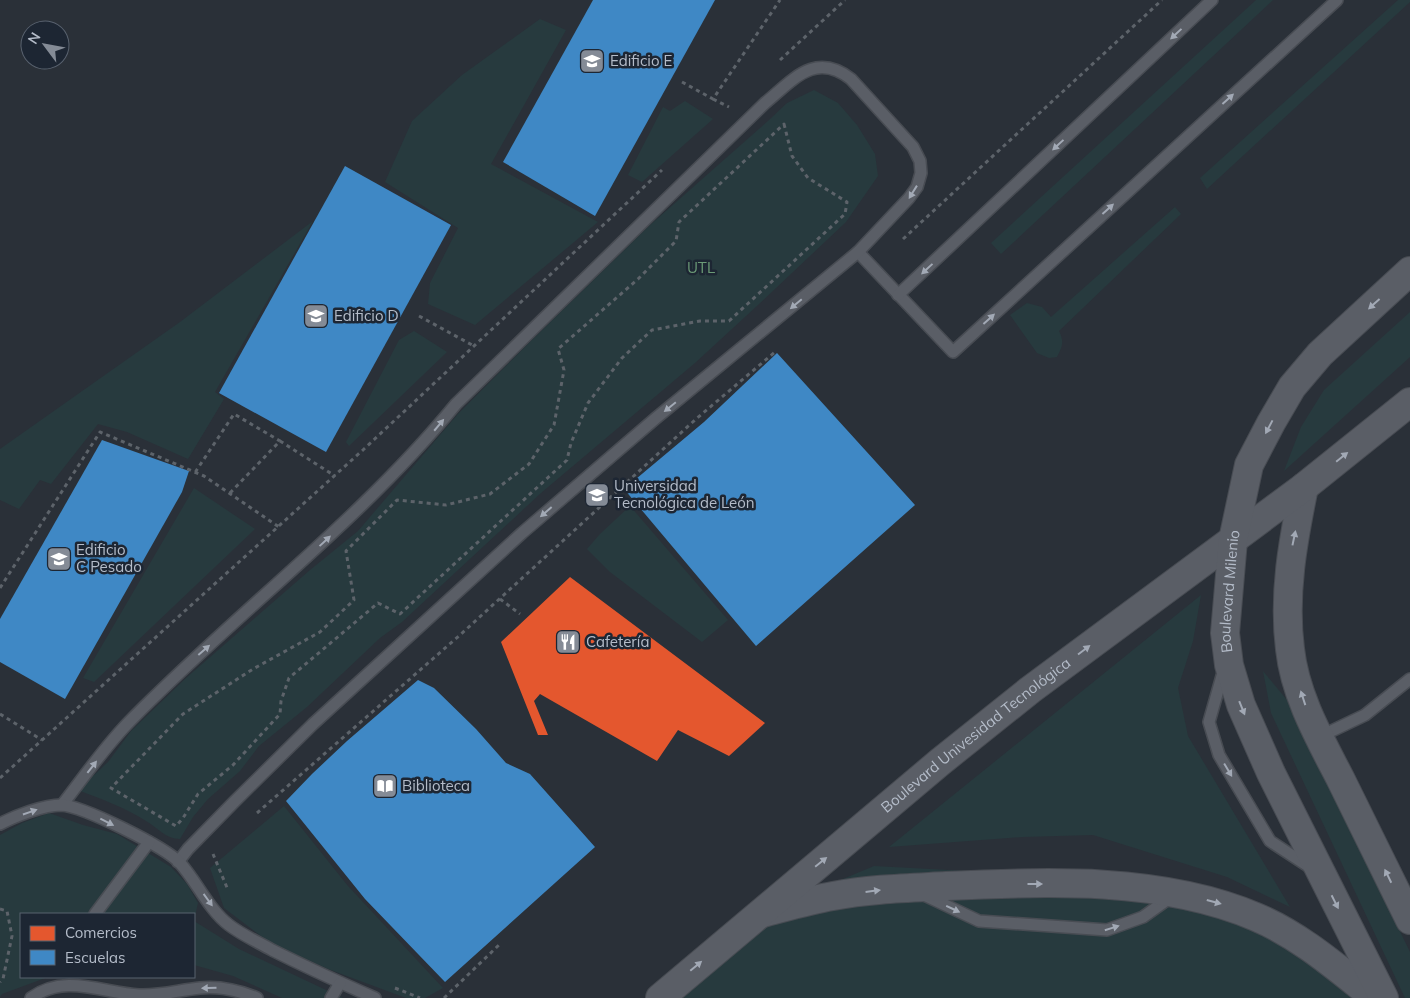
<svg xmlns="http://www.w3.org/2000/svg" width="1410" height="998" font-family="Mulish,sans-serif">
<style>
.green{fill:#273a3e}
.shops{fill:#e4572e}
.schools{fill:#3f88c5}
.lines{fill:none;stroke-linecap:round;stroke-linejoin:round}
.service-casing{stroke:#484c53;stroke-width:14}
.tertiary-casing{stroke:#484c53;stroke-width:30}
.path{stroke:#5d636a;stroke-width:3;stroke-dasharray:4 4;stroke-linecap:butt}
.service{stroke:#5a5e66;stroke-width:11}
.tertiary{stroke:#5a5e66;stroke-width:28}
.oneway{fill:#a2a9b5}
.labels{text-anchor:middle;stroke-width:5;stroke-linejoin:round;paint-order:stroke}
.poi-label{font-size:15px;fill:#b4bcc9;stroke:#1d2633;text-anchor:start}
.park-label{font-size:15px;fill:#6b9a76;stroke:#1d2633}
.street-label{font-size:15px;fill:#b4bcc9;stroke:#1d2633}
</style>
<rect width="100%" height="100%" fill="#2a3038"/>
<g class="green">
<polygon points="1256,0 1273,0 1001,254 991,243"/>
<polygon points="1398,0 1410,0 1410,2 1207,189 1200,178"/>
<polygon points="540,19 566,30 491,164 598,222 475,325 428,304 430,283 458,228 385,182 412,121 462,75"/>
<path d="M814 90 838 103 857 125 875 154 878 176 846 222 758 305 695 363 541 493 402 622 380 638 307 707 259 746 240 771 208 799 193 817 180 839C166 839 158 828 146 821 126 808 101 799 78 790L108 762 131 731 186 678 310 570 358 531 457 415 531 341 649 226 769 120 787 103Z"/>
<polygon points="685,101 713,119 642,182 628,175 663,107 670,111"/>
<path d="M1175 207 1181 214 1059 331C1064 341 1063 346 1057 357L1049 358 1037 353 1010 315 1027 303 1042 307 1051 317Z"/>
<polygon points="313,221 215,392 224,399 188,459 127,432 98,424 51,484 40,480 19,509 0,500 0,449 180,322"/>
<polygon points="1410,312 1410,357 1284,471 1301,427 1324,390"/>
<polygon points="414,331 447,352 349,446 346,442 399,340"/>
<polygon points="194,488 255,529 94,682 83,678"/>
<polygon points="630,506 728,620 702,642 610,572 587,549 600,534"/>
<polygon points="1201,595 1193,641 1178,688 1188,736 1290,907 1227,877 1093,835 1023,837 889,847"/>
<polygon points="1263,671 1287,700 1410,952 1410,998 1405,998 1271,713"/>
<polygon points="284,806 348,886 443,988 425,998 406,998 328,969 270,943 224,908 210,868"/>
<polygon points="49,813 83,825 117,834 171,867 187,884 198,903 194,921 239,949 343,998 282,998 233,976 194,965 194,914 21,914 21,977 48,977 2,994 0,997 0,835 22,823"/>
<polygon points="874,866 1137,880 1264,917 1380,998 664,998 757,915"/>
</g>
<polygon class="shops" points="570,577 765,723 729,756 678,730 657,761 540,694 534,701 548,735 538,735 501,642"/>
<g class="schools">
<polygon points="593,0 715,0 595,216 503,162"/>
<polygon points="345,166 451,225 326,452 219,393"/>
<polygon points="777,353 915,505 756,646 624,489 704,422"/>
<polygon points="102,440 189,471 182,492 65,699 0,662 0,619"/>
<polygon points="418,680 434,688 476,729 506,763 530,774 595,847 445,982 365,899 286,801 312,774 347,741"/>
</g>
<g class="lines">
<defs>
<g id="service">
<polyline points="858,252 953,352 1337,0"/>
<polyline points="898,295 1212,0"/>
<polyline points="1224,669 1209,722 1219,755 1270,841 1311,868"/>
<polyline points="1319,737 1365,715 1410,679"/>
<path d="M62 805C84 777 105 746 131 720 237 612 360 521 456 404L765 103C793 80 815 51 851 79L913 147 920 161 921 173 917 187 909 198 858 252 656 418 522 533 313 724 235 801 188 849 178 862"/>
<path d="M0 824C15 816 44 805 61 805 83 806 165 847 180 863 197 882 209 910 229 925 242 935 258 942 272 950 306 967 341 983 375 998"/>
<polyline points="922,894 979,921 1107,930 1143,917 1171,897"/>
<polyline points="95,914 149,842"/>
<path d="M31 998C65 973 103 993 139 995 160 996 180 990 200 988 220 986 238 990 257 998"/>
<polyline points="331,998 340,983"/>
</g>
<g id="tertiary">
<path d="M1304 487C1293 541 1283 594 1290 649 1295 696 1320 739 1341 780 1364 826 1387 873 1410 920"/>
<path d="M763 913C786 907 810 900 833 896 870 889 909 888 946 886 1046 881 1163 877 1256 917 1301 936 1337 968 1375 998"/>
<path id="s1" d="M660 998 940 762 1030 690 1304 487 1410 402"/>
<path id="s2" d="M1384 998 1271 773 1241 705 1229 665 1225 633 1233 540 1249 465 1271 423 1292 387 1320 354 1410 271"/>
</g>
</defs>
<use href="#service" class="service-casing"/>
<use href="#tertiary" class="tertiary-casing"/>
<g class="path">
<polyline points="780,60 845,0"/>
<polyline points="682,82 713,99 780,0"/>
<polyline points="713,99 729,107"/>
<polygon points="784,124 792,156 808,178 847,202 845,214 729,321 700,321 652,330 622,358 588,403 571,443 567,460 400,614 378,603 289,678 281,701 280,714 233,765 198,794 183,818 176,826 111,788 183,714 253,669 320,632 354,600 346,551 397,500 446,505 490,494 529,464 554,425 564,370 558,349 638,279 676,241 679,222"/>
<polyline points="903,239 1162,0"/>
<polyline points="419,316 474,346"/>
<polyline points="197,472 196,471 234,414 280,441"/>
<polyline points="230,493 280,441 335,476"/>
<polyline points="0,588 100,432 204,476 279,527"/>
<polyline points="500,599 520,614"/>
<polyline points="0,714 42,740"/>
<polyline points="0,778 364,449 662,170"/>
<polyline points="257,813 460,635 696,419 775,352"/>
<polyline points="213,854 228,890"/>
<polyline points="0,909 7,911 12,936 3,979 0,982"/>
<polyline points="395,988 420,998"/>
<polyline points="444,998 501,943"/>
</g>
<use href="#service" class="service"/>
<use href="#tertiary" class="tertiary"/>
</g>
<defs><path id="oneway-solid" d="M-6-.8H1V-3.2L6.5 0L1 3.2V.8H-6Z" transform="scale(1.25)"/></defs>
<g class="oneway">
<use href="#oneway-solid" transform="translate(1176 34) rotate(137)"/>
<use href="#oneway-solid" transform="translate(1228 99) rotate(-42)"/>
<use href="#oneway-solid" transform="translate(1058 145) rotate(137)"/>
<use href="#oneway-solid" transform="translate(913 192) rotate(122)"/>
<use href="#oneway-solid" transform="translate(1108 209) rotate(-42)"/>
<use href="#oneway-solid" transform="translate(927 269) rotate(137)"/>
<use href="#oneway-solid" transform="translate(796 304) rotate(140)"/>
<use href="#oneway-solid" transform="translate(1374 304) rotate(138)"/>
<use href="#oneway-solid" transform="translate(989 319) rotate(-42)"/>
<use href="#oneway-solid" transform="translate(670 407) rotate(141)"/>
<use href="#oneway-solid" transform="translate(439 425) rotate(-50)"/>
<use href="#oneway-solid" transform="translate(1269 427) rotate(118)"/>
<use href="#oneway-solid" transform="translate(1342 457) rotate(-39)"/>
<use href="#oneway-solid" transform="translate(546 512) rotate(139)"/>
<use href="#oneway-solid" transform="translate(1294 538) rotate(-78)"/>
<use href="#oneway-solid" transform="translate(325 541) rotate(-43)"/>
<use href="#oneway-solid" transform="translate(204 650) rotate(-41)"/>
<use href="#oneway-solid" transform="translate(1084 650) rotate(-37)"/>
<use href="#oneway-solid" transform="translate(1303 698) rotate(-108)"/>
<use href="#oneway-solid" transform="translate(1242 708) rotate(68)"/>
<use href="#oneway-solid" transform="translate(92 767) rotate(-52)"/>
<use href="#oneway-solid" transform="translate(1228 770) rotate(59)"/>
<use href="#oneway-solid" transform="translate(30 812) rotate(-19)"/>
<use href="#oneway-solid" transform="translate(107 822) rotate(27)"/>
<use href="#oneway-solid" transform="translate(821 862) rotate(-39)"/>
<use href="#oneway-solid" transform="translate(1388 876) rotate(-116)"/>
<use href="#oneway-solid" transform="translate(1035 884)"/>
<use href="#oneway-solid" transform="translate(873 891) rotate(-7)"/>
<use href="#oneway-solid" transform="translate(208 900) rotate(54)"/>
<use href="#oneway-solid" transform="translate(1214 902) rotate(15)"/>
<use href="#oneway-solid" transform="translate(1335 902) rotate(63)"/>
<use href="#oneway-solid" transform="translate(953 909) rotate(25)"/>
<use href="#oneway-solid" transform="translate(1112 928) rotate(-17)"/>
<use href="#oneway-solid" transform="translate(696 966) rotate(-40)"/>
<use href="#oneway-solid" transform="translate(209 988) rotate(178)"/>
</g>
<defs>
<symbol id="school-square" viewBox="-11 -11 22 22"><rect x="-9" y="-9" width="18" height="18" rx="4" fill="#848b96" stroke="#1d2633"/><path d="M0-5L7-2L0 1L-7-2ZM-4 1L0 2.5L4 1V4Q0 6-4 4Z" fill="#fff"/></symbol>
<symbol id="university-square" viewBox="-11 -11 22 22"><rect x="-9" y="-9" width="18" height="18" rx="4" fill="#848b96" stroke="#1d2633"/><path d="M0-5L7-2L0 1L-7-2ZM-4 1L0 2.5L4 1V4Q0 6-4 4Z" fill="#fff"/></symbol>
<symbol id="restaurant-square" viewBox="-11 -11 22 22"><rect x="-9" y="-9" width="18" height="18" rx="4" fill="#848b96" stroke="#1d2633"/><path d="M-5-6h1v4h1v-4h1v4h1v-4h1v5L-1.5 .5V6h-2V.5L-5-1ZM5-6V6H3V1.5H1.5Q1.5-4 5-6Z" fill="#fff"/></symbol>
<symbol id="library-square" viewBox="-11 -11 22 22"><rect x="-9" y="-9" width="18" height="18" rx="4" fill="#848b96" stroke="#1d2633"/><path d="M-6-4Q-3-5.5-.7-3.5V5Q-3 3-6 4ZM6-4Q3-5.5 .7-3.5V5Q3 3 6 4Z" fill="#fff"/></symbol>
</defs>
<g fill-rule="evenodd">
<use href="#school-square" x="578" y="47" width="28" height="28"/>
<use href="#school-square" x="302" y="302" width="28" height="28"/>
<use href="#university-square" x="583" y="481" width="28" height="28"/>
<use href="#school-square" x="45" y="545" width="28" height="28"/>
<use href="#restaurant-square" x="554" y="628" width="28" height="28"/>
<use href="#library-square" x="371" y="772" width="28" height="28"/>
</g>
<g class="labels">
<g class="poi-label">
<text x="610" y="66">Edificio E</text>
<text x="334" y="321">Edificio D</text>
<text x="614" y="491">Universidad<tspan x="614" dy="17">Tecnológica de León</tspan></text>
<text x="76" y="555">Edificio<tspan x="76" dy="17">C Pesado</tspan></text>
<text x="586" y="647">Cafetería</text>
<text x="402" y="791">Biblioteca</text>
</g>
<g class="park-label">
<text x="701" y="273">UTL</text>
</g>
<g class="street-label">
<text dy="5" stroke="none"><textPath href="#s2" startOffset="442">Boulevard Milenio</textPath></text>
<text dy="5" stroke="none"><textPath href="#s1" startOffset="411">Boulevard Univesidad Tecnológica</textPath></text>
</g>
</g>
<rect x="20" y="913" width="175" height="65" fill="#1d2633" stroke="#59626f"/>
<rect x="30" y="926" width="25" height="15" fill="#e4572e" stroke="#59626f"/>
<text x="65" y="938" font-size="15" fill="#b4bcc9">Comercios</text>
<rect x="30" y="950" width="25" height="15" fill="#3f88c5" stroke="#59626f"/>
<text x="65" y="963" font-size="15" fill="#b4bcc9">Escuelas</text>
<g transform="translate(45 45) rotate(302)"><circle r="24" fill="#1d2633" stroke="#59626f"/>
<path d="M0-4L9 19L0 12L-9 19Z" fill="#848b96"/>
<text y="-8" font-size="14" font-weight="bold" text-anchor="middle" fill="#b4bcc9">N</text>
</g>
</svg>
